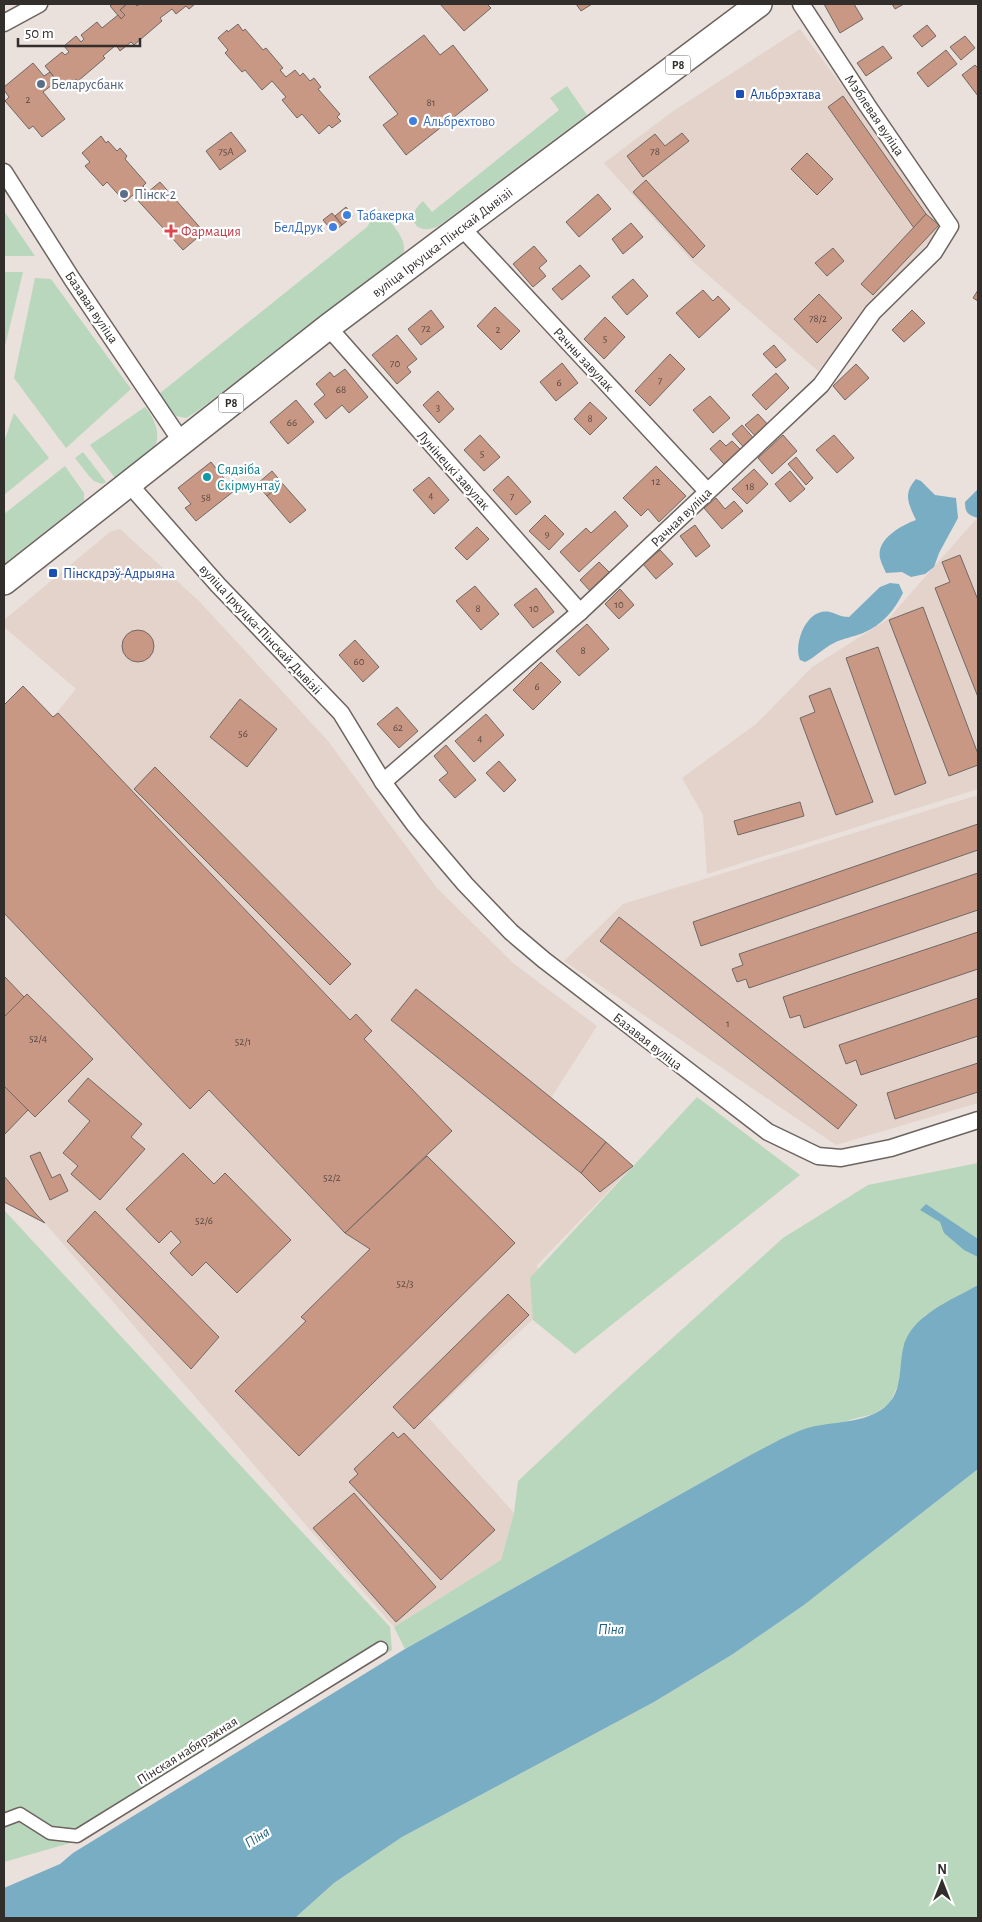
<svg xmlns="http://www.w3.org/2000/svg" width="982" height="1922" font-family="'Alegreya Sans',sans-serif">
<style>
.built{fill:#e4d3cb}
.green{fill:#b9d7bd}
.water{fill:#78adc4}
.building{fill:#c99884;stroke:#716864}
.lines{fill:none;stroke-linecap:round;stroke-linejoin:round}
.pedestrian-casing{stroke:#6d6460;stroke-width:15}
.minor-casing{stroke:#6d6460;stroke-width:19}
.primary-casing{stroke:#6d6460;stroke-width:28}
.pedestrian{stroke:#fff;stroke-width:12}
.minor{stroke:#fff;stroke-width:16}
.primary{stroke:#fff;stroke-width:25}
.service-dot{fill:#5c6f8a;stroke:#fff;stroke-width:2}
.transit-dot{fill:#1a4fb4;stroke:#fff;stroke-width:2}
.shop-dot{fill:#3f7fe0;stroke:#fff;stroke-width:2}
.health-dot{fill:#e0444e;stroke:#fff;stroke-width:2}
.culture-dot{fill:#0f9aa8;stroke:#fff;stroke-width:2}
.labels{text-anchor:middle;stroke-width:4.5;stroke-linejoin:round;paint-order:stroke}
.number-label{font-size:11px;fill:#584842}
.shield{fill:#fff;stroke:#706d6b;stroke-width:1}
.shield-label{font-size:12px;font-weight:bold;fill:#322e2c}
.service-label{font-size:14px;fill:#4e5e75;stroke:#fff;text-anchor:start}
.transit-label{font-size:14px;fill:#164399;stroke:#fff;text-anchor:start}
.street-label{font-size:14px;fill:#322e2c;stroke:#fff}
.shop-label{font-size:14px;fill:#366cbe;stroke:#fff;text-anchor:start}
.health-label{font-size:14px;fill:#be3a42;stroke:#fff;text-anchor:start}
.culture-label{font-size:14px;fill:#0d838f;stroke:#fff;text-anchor:start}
.water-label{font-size:15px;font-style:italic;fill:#1e5f79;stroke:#fff}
</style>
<rect width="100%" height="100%" fill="#eae0dc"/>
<g class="built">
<polygon points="800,29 944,225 875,301 818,371 692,261 604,163 672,112"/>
<polygon points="978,517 978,789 707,874 703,815 682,778 756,724 812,667 888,619"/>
<polygon points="120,529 199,601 328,741 437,888 513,963 597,1026 551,1098 633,1166 537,1265 545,1308 428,1417 514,1513 501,1560 394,1627 45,1223 4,1202 4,705 23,686 53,717 76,689 4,627 4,620 110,532"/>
<polygon points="978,795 978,1103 836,1145 564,961 623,904"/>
</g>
<g class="green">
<path d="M567 86 587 115 440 225C417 238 403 218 423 201L432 212 559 110 550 98Z"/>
<path d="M379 209C389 221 411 241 402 256L196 412 186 418 176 416 159 394 367 227Z"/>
<polygon points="4,211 35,256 4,256"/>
<polygon points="4,272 23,272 4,350"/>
<polygon points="35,278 51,279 131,389 66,448 14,378"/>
<path d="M145 407C154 417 162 435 154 448 149 454 123 472 115 478L90 445Z"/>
<polygon points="14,413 49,458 4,495 4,442"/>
<polygon points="83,452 106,482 102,484 94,481 89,476 75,458"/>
<polygon points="65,466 84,493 84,501 4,564 4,514"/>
<polygon points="697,1097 800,1175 575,1354 533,1320 530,1278"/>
<polygon points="978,1163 978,1285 925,1315 901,1365 899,1383 890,1403 874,1414 853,1419 745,1458 405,1649 394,1627 501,1560 514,1513 518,1481 614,1391 783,1238 868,1185"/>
<polygon points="4,1210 390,1627 392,1650 84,1839 4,1862"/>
<polygon points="978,1469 978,1918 295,1918 334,1883 402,1837 654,1702 733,1654 804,1605"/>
</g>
<g class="water">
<path d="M916 479 921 481 935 495 956 498 958 518 939 553 934 567 925 574 911 577 902 572 886 573C884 568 881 563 880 558 876 539 902 525 916 520 908 503 903 494 916 479Z"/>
<path d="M978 489V518C968 515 965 513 965 502Z"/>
<path d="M890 583 899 584 903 593C894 611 882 625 863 633 854 637 843 638 834 643 823 648 816 657 805 662L800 660C793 643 807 607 830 612 838 614 840 617 849 617L880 587Z"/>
<polygon points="926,1204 978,1239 978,1257 964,1250 944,1233 940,1222 920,1210"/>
<path d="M978 1285V1469L804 1605 733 1654 654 1702 402 1837 334 1883 295 1918H4V1888L60 1864 73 1853 405 1649 745 1458C763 1449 781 1438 799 1431 827 1419 867 1427 889 1403 902 1389 899 1367 903 1349 909 1316 952 1300 978 1285Z"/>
</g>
<g class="building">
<polygon points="113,4 127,4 120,10 125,15 121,19 110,6"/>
<polygon points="127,4 135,4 137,6 140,4 195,4 189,9 186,6 176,14 172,9 160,18 162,21 134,45 131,42 120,51 116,45 103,56 105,58 78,81 76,79 64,89 45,66 62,52 65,55 69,52 64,46 76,36 81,42 84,39 81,35 97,22 102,28 118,15 121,19 125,15 120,10"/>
<polygon points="440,4 487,4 491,8 464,31"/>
<polygon points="576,4 592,4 581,11"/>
<polygon points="824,4 854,4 863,19 840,33"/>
<polygon points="892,4 904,4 895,9"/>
<polygon points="238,24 243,31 245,29 263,50 266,48 283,68 280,70 286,77 295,70 300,76 303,73 310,81 314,78 321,87 318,89 340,114 337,117 341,121 332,128 329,125 319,134 302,114 297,118 282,100 286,97 272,81 262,90 245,70 242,72 225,53 228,50 218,38 227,30 228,32"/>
<polygon points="927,25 936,36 922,47 913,36"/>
<polygon points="424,35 440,55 453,45 488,90 406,155 383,125 398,114 369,77"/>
<polygon points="965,36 975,48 961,60 950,47"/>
<polygon points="883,46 892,58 866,76 857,63"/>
<polygon points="946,50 957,64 928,87 917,73"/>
<polygon points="33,63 44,76 50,72 57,81 43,92 65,119 42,137 33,126 29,129 5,101 9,97 4,90 4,87"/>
<polygon points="975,65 978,68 978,96 962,75"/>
<polygon points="843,96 926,214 914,228 828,107"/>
<polygon points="231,132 246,151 220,170 206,151"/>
<polygon points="682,133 689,141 643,177 627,156 655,134 665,146"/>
<polygon points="101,136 106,143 108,141 117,151 120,148 127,156 125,159 146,183 143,186 148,192 160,182 204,232 183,250 133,195 125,202 107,182 103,186 85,166 90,162 82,153"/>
<polygon points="807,153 833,179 817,195 791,169"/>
<polygon points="646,180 705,246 693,258 633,192"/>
<polygon points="598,194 611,209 579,237 566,222"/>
<polygon points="346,207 353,216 342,225 335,216"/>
<polygon points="332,213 342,225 333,232 323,220"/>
<polygon points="926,214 939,225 873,295 861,284"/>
<polygon points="631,223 643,237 623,254 612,239"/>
<polygon points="534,246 547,261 539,268 546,276 533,287 513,264"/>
<polygon points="833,248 844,261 827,276 815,263"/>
<polygon points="580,265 590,276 562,300 552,289"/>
<polygon points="633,279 648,296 627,315 612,297"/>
<polygon points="703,290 713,301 718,296 730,309 699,338 676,313"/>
<polygon points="978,290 978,301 973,298"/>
<polygon points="819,294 842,318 817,343 794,319"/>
<polygon points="495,307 520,331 501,350 477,326"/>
<polygon points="431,310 444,327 421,345 408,329"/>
<polygon points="912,310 925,323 904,342 892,330"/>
<polygon points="605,317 625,337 604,359 584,339"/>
<polygon points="397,335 417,359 407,367 411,372 397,384 372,355"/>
<polygon points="774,345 786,360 776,368 763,354"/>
<polygon points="670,354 685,369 650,406 635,391"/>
<polygon points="562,363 578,383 556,401 540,382"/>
<polygon points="856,364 869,378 845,400 833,386"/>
<polygon points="345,369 368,397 349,413 342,405 326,419 314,404 325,395 316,384 330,372 334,377"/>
<polygon points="776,373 789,388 766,410 752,395"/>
<polygon points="438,391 454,409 439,423 423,405"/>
<polygon points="710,396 730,418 713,433 693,410"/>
<polygon points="296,400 314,422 288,444 270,422"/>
<polygon points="590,402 607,418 590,435 574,419"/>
<polygon points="758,414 770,427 758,439 745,425"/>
<polygon points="742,425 757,442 747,451 732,434"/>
<polygon points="480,435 500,457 484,471 464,450"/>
<polygon points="783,435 797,451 772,474 758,458"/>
<polygon points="834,435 854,458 837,473 816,450"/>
<polygon points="720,440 726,446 732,441 741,450 724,464 710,449"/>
<polygon points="796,457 813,478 806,485 788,464"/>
<polygon points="211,462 234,491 196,521 185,508 191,504 178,488"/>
<polygon points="656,466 686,496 659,522 648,509 641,516 623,498"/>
<polygon points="754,469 768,484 747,504 732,489"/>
<polygon points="272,471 282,483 267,496 257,484"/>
<polygon points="790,471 805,489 790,502 775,484"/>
<polygon points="508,476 531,502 516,515 493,490"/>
<polygon points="429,477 449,500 434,514 413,490"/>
<polygon points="282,483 306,510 290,523 267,496"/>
<polygon points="716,498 725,509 734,501 743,511 722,529 704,508"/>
<polygon points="615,511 628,526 579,572 560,552 586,528 591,533"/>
<polygon points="545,515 564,534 549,550 529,531"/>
<polygon points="695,525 710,546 696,557 680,536"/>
<polygon points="477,527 489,539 467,560 455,548"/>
<polygon points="660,550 673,564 656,579 643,564"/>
<polygon points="960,555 978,600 978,697 935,588 950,582 942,562"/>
<polygon points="599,562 610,573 591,592 580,580"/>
<polygon points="475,586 499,614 481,630 456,601"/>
<polygon points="536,588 554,612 533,628 514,605"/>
<polygon points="620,589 634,605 619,619 605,604"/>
<polygon points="923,607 978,754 978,765 949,776 889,620"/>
<polygon points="587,624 609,649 579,676 556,651"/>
<circle cx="138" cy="646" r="16"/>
<polygon points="355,640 379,667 363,682 339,655"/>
<polygon points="878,647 926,783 895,795 846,658"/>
<polygon points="541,662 561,682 533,710 513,690"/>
<polygon points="23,686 53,717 58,713 350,1020 356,1014 372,1031 364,1039 452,1131 345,1233 209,1090 190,1109 4,913 4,705"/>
<polygon points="830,688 873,802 836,815 800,718 815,712 809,696"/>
<polygon points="240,699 277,729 247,767 210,737"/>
<polygon points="397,707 418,731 399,748 377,724"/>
<polygon points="486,714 504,735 474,762 455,741"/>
<polygon points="446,745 476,780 455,798 439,780 448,773 434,756"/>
<polygon points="499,761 516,780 504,792 486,773"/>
<polygon points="155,767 351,964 330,985 134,789"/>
<polygon points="800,802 804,816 738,835 734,821"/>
<polygon points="978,824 978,850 701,946 693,922"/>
<polygon points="978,873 978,910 749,988 746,979 737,982 732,969 743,965 739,954"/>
<polygon points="619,917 857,1105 838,1129 600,941"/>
<polygon points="978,932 978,969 804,1028 800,1015 790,1018 783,997"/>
<polygon points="4,976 24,997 4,1017"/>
<polygon points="416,989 606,1142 581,1173 391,1020"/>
<polygon points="27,994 93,1059 35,1117 4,1086 4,1017"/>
<polygon points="978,998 978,1036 861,1075 856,1060 846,1064 839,1045"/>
<polygon points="978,1063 978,1092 895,1119 887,1093"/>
<polygon points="88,1078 142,1124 131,1137 145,1149 100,1200 71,1174 78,1166 63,1153 90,1121 68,1101"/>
<polygon points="4,1086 28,1110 4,1135"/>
<polygon points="606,1142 633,1166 600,1192 581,1173"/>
<polygon points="40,1152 52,1178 60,1174 68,1191 50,1200 30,1156"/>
<polygon points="183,1153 214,1184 225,1173 291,1240 237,1293 206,1262 192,1276 170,1253 181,1242 171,1231 159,1243 126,1209"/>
<polygon points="427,1156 515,1243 299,1456 235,1391 306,1321 301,1317 370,1249 345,1233"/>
<polygon points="4,1176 36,1214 45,1223 4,1202"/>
<polygon points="95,1211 219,1337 191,1369 67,1241"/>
<polygon points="508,1294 529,1315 414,1429 393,1407"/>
<polygon points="393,1432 398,1438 404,1433 495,1530 441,1580 349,1482 358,1474 354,1469"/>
<polygon points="354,1493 436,1587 396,1622 313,1528"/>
</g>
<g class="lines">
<defs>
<polyline id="pedestrian" points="4,1820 20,1814 50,1833 77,1836 381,1648"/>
<g id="minor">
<polyline points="4,23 39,4"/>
<polyline points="4,172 72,279 181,441"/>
<polyline points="461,227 707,491"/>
<polyline points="328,327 580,612"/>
<polyline points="129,484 218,585 341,713 383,782 414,824 465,884 511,932 544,960 768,1132 818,1156 841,1158 891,1148 978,1120"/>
<polyline points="383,782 580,612 821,385 873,312 934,252 950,226 867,105 801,4"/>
</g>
<polyline id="primary" points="4,582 328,327 759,4"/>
</defs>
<use href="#pedestrian" class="pedestrian-casing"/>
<use href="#minor" class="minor-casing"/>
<use href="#primary" class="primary-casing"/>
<use href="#pedestrian" class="pedestrian"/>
<use href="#minor" class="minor"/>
<use href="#primary" class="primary"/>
</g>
<g class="service-dot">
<circle cx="41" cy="84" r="5"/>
<circle cx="124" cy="194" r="5"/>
</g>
<g class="transit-dot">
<rect x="735" y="89" width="10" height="10" rx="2.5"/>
<rect x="48" y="568" width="10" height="10" rx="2.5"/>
</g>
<g class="shop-dot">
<circle cx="413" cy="121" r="5"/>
<circle cx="347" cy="215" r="5"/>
<circle cx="333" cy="227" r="5"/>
</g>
<path class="health-dot" d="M168.5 223.5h5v5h5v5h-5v5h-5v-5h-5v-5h5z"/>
<circle class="culture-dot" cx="207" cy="477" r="5"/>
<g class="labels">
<g class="number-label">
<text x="28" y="103">2</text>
<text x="431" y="106">81</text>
<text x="226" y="155">75А</text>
<text x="655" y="155">78</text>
<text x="818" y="322">78/2</text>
<text x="426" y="332">72</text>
<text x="498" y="333">2</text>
<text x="605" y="342">5</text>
<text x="395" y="367">70</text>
<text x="660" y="384">7</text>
<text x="559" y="386">6</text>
<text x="341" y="393">68</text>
<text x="438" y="411">3</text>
<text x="590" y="422">8</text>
<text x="292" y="426">66</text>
<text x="482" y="457">5</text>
<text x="656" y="485">12</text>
<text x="750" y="490">18</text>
<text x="431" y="499">4</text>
<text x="512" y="500">7</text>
<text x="206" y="501">58</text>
<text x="547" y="537">9</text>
<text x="619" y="608">10</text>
<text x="478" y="612">8</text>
<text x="534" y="612">10</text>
<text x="583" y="654">8</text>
<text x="359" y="665">60</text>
<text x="537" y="690">6</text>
<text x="398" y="731">62</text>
<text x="243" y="737">56</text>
<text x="480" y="742">4</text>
<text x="728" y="1027">1</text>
<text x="38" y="1042">52/4</text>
<text x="243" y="1045">52/1</text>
<text x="332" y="1181">52/2</text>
<text x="204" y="1224">52/6</text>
<text x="405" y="1287">52/3</text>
</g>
<g class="shield">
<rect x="665.5" y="55.5" width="25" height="19" rx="4"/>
<rect x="218.5" y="393.5" width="25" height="19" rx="4"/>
</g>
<g class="shield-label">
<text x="678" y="69">Р8</text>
<text x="231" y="407">Р8</text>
</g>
<g class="service-label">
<text x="51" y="89">Беларусбанк</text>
<text x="134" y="199">Пінск-2</text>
</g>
<g class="transit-label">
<text x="750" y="99">Альбрэхтава</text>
<text x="63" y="578">Пінскдрэў-Адрыяна</text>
</g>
<g class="street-label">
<text transform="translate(875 115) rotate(56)" y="5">Мэблевая вуліца</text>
<text transform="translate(442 242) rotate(-37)" y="5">вуліца Іркуцка-Пінскай Дывізіі</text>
<text transform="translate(92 307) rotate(56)" y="5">Базавая вуліца</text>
<text transform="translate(584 359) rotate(47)" y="5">Рачны завулак</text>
<text transform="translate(454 470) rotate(48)" y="5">Лунінецкі завулак</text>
<text transform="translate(681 517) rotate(-44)" y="5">Рачная вуліца</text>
<text transform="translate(261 629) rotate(47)" y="5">вуліца Іркуцка-Пінскай Дывізіі</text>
<text transform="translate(648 1041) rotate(38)" y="5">Базавая вуліца</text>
<text transform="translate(187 1750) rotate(-32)" y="5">Пінская набярэжная</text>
</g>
<g class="shop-label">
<text x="423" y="126">Альбрехтово</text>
<text x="357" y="220">Табакерка</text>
<text x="323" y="232" text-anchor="end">БелДрук</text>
</g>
<g class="health-label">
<text x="181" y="236">Фармация</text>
</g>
<g class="culture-label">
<text x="217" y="474">Сядзіба<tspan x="217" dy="16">Скірмунтаў</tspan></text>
</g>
<g class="water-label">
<text x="611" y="1634">Піна</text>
<text transform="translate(257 1837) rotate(-32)" y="5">Піна</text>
</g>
</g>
<rect width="982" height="1922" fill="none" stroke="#322e2c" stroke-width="10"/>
<g transform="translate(942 1882)" stroke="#ffffff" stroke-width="4" paint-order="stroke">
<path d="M0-4L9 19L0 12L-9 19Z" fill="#322e2c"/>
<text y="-8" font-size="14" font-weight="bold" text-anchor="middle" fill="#322e2c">N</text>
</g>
<path d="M18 38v8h122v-8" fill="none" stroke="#322e2c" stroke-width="2.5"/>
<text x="25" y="38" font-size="15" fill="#322e2c" stroke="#ffffff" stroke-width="4" paint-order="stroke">50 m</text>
</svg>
